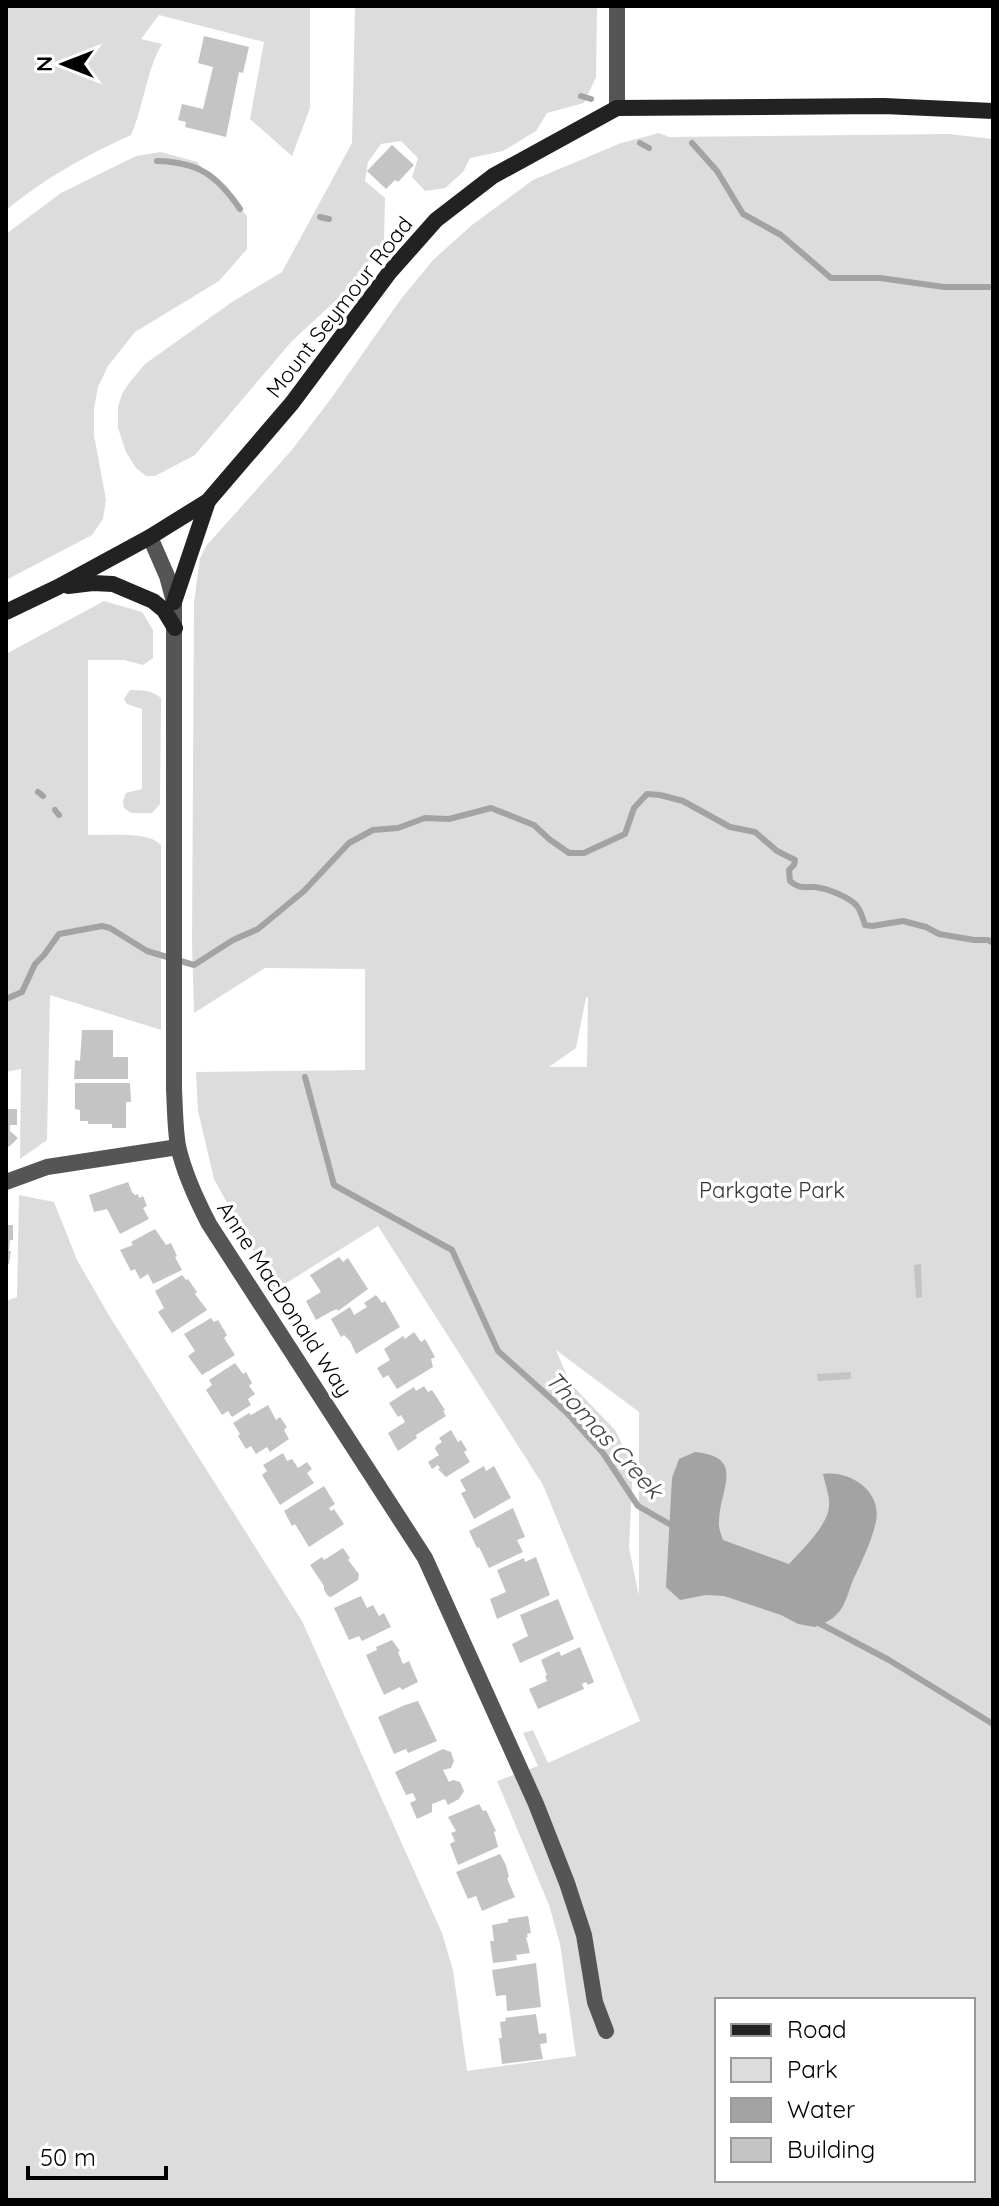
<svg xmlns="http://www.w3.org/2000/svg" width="999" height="2206" font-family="Quicksand,sans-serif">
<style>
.green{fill:#dcdcdc;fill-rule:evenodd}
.water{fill:#a3a3a3}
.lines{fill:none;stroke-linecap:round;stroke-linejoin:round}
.stream{stroke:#a3a3a3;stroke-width:6}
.building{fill:#c4c4c4}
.street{stroke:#555;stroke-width:16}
.secondary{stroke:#222;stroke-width:16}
.labels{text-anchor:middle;stroke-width:7;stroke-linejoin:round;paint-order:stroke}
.street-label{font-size:22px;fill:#000;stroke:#fff}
.park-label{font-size:22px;fill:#333;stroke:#fff}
.water-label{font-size:24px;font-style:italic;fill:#444;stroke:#fff}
</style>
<rect width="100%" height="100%" fill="#fff"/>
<g class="green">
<path d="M6 6H310V108L292 156 250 119 264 42 159 15 141 39 162 44C146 71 144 106 131 135 83 157 47 177 6 210Z"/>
<polygon points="355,6 597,6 596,77 584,103 547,113 536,131 503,151 470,158 463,172 445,188 425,191 412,177 418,158 401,141 381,144 368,162 365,181 385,198 384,240 346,291 291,342 195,455 155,476 146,476 136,468 126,452 118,428 118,406 122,394 129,383 145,364 232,302 282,272 352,143"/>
<path d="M659 133 669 137 949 134 993 139V2200H6V1301L17 1297 19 1195 54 1202 77 1260 110 1317 302 1621 442 1933 453 1970 467 2071 576 2056 560 1944 549 1905 497 1781 538 1766 523 1733 533 1730 548 1763 640 1721 543 1485 378 1226 275 1290 214 1179 198 1111 196 1072 365 1070V969L265 968 194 1013 192 943 194 602 200 558 207 545 291 451 330 400 401 299 433 260 472 225 533 180 621 143ZM588 997 587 1067H549L576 1048 586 998ZM556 1350 639 1412V1596L629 1548 633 1465 615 1430 570 1383ZM717 2000H973V2180H717Z"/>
<polygon points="161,152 197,162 247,216 247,249 219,281 135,332 108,366 98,387 94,409 94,435 106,500 103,519 92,535 6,580 6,234 61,193 136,156"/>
<path d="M104 601 142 612 153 630V658L143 665 124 660H88V835C107 836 148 830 161 845V1030L50 995 47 1140 20 1159 21 1069 6 1072V654Z"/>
<path d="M130 690C142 690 152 690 161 698L160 804 152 813H131L124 808 123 801 126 793 142 789V709L127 704 124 699Z"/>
</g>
<path class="water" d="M695 1452C746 1457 720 1488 719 1521 718 1527 721 1534 723 1540L789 1564C801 1551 829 1524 829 1506 830 1496 825 1484 823 1474 850 1470 882 1491 876 1521 872 1541 862 1561 853 1580 849 1590 845 1607 837 1614 832 1620 822 1624 815 1627L798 1624 781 1615 724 1596 706 1595 680 1600 666 1587 672 1478 679 1459Z"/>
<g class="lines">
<g class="stream">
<polyline points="581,96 591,99"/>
<polyline points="640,143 649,148"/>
<polyline points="692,143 717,171 743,214 781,235 831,278 880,278 944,287 993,287"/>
<path d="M157 161C198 162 217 175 240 209"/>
<polyline points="320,217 329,219"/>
<polyline points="38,792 43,796"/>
<polyline points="55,810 59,815"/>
<path d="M6 999 22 992 35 964 44 955 59 934 102 926 110 928 147 951 194 965 233 940 258 929 304 891 349 843 373 830 398 828 425 818 449 819 491 808 534 825 549 839 569 853H584L625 834 634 808 647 794 660 795 683 801 730 827 755 832 777 851 795 860 794 865 789 870 790 881C799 889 804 887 814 887 827 888 849 897 857 906 861 911 863 919 865 925L872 926 903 921 926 927 939 934 974 940H988L993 943"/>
<polyline points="305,1077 334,1185 452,1250 498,1351 566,1412 603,1453 638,1506 673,1526"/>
<polyline points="815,1621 889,1660 993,1724"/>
</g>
</g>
<g class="building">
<polygon points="204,36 249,47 243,73 239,72 226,137 185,127 186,122 178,120 182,104 203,109 213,67 198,63"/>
<polygon points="392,145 414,165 398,182 395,180 386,189 367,171"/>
<polygon points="82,1030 113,1030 113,1057 128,1057 128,1079 74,1079 75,1060 80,1061"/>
<polygon points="75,1083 130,1083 131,1102 126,1102 126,1128 112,1128 112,1124 88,1124 88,1121 80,1121 80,1110 75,1109"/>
<polygon points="6,1109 17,1109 17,1125 10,1125 10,1131 18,1138 9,1147 6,1144"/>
<polygon points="128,1182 132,1192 135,1195 138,1194 139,1198 143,1196 147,1206 143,1208 149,1219 120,1234 107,1209 94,1212 89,1195"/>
<polygon points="6,1225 13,1225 13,1240 10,1240 9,1251 11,1251 9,1264 6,1264"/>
<polygon points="155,1229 166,1245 171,1243 177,1256 175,1257 182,1270 153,1284 148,1274 140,1279 135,1269 131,1271 120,1250 133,1245 131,1242"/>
<polygon points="339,1257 343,1262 348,1258 368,1289 338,1311 337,1309 332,1311 316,1320 306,1301 321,1292 310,1275"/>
<polygon points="921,1264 922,1297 916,1298 914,1265"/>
<polygon points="182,1275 186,1280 188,1279 197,1292 195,1294 207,1310 172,1333 158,1312 164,1308 155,1291"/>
<polygon points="376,1295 382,1303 385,1301 400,1327 356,1354 350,1341 344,1335 341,1337 331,1319 350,1307 354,1315 367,1307 364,1303"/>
<polygon points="211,1318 214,1322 218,1320 227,1335 224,1338 235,1355 202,1375 188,1356 195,1351 184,1334"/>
<polygon points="414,1332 421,1342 425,1339 435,1357 431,1359 433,1367 397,1389 388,1375 383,1378 377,1368 390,1360 384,1349 403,1336 405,1339"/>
<polygon points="235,1363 243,1374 246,1372 252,1383 249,1386 255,1394 248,1399 251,1405 232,1417 228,1411 222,1415 206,1390 212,1385 209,1380"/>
<polygon points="851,1372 851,1379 818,1381 817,1374"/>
<polygon points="424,1386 428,1392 432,1390 445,1410 443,1411 446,1416 416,1435 417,1438 398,1451 388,1433 405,1422 401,1415 398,1417 389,1403 414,1387 416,1391"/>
<polygon points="268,1405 276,1420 280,1417 287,1427 284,1430 289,1439 270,1452 267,1447 256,1454 251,1446 246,1449 238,1436 240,1434 233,1423 249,1413 251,1415"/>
<polygon points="451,1430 458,1442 461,1440 467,1450 464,1452 470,1462 446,1477 438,1469 440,1468 438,1465 432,1469 428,1462 439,1455 435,1449 436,1446 442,1442 439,1438"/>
<polygon points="283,1453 287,1461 292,1459 298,1468 307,1462 312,1469 307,1473 314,1483 280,1505 262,1475 267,1471 263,1465"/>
<polygon points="484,1466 486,1471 494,1466 511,1498 474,1519 461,1493 466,1491 460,1480"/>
<polygon points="324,1486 335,1504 329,1508 331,1511 334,1509 344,1524 309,1547 295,1524 292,1526 284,1511"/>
<polygon points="513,1508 525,1537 517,1540 523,1552 489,1568 479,1547 477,1548 469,1531"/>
<polygon points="343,1548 350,1558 348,1560 359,1574 358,1580 331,1597 328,1596 324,1590 324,1586 310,1565 322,1557 324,1560"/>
<polygon points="536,1557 550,1595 497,1619 490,1599 506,1592 497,1570 524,1558 525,1562"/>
<polygon points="361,1596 367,1608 373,1605 379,1616 384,1613 391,1627 362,1641 359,1636 349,1640 334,1608"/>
<polygon points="558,1599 574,1639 520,1663 512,1644 528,1636 520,1615"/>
<polygon points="392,1640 400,1651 398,1652 403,1664 409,1661 418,1682 402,1690 400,1687 384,1695 366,1655 377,1650 376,1647"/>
<polygon points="580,1647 594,1682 588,1685 586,1682 582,1684 584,1689 538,1709 529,1689 547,1681 545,1676 547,1675 541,1660 559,1651 561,1656"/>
<polygon points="418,1701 437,1741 408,1753 406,1749 394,1754 378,1717 405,1705"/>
<polygon points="443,1749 451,1752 454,1761 451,1768 443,1770 449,1782 453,1780 460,1782 464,1791 459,1799 448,1805 445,1799 432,1804 432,1812 417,1819 410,1803 416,1800 413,1793 406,1795 395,1772"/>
<polygon points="479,1804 483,1811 486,1810 496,1831 494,1832 498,1847 458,1865 450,1844 455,1841 451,1833 456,1831 448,1817"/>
<polygon points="500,1854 506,1865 509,1877 507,1878 515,1897 482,1911 476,1896 468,1899 456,1872"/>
<polygon points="528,1916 531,1933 527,1934 528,1937 526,1937 530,1953 516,1955 517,1960 493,1963 490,1941 494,1941 492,1925 508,1922 508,1919"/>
<polygon points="536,1963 541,2007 507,2011 506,1995 496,1996 492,1970"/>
<polygon points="536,2014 539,2034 546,2033 547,2043 540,2044 543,2059 502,2064 499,2038 502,2038 500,2022 506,2021 505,2018"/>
</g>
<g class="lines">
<g class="street">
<polyline points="617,108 617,6"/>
<path d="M150 537 167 576 174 602V1089C175 1108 175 1128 178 1146 184 1173 196 1199 209 1224L425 1558 536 1804 567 1883 584 1935 595 2002 606 2031"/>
<polyline points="6,1182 47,1167 178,1147"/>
</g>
<g class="secondary">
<polyline points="68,586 93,583 113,584 153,601 164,610 175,628"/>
<polyline points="174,602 208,501"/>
<polyline points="6,612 58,587 150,537 208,501 292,403 389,273 436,220 493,176 617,108 884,106 993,111"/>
</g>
</g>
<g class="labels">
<g class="street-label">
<text transform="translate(339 307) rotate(-52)" y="8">Mount Seymour Road</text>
<text transform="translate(285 1299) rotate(57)" y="8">Anne MacDonald Way</text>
</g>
<g class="park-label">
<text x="772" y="1198">Parkgate Park</text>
</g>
<g class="water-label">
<text transform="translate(604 1435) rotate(48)" y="8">Thomas Creek</text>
</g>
</g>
<rect width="999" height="2206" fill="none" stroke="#000000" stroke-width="16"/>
<rect x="715" y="1998" width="260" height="184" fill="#ffffff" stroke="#999999" stroke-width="2"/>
<rect x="731" y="2024" width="40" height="12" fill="#222222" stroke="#999999" stroke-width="2"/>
<text x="787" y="2038" font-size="24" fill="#000000">Road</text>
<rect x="731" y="2058" width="40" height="24" fill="#dcdcdc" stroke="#999999" stroke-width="2"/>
<text x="787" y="2078" font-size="24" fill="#000000">Park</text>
<rect x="731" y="2098" width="40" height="24" fill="#a3a3a3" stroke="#999999" stroke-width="2"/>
<text x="787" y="2118" font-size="24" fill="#000000">Water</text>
<rect x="731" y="2138" width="40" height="24" fill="#c4c4c4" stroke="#999999" stroke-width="2"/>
<text x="787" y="2158" font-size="24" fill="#000000">Building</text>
<g transform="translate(64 64) rotate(270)" stroke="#ffffff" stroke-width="6" paint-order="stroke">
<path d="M0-6L14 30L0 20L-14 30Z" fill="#000000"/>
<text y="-12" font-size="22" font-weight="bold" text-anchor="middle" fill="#000000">N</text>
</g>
<path d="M28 2166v12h138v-12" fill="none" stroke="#000000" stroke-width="4"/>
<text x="40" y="2166" font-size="24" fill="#000000" stroke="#ffffff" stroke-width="6" paint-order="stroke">50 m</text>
</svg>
